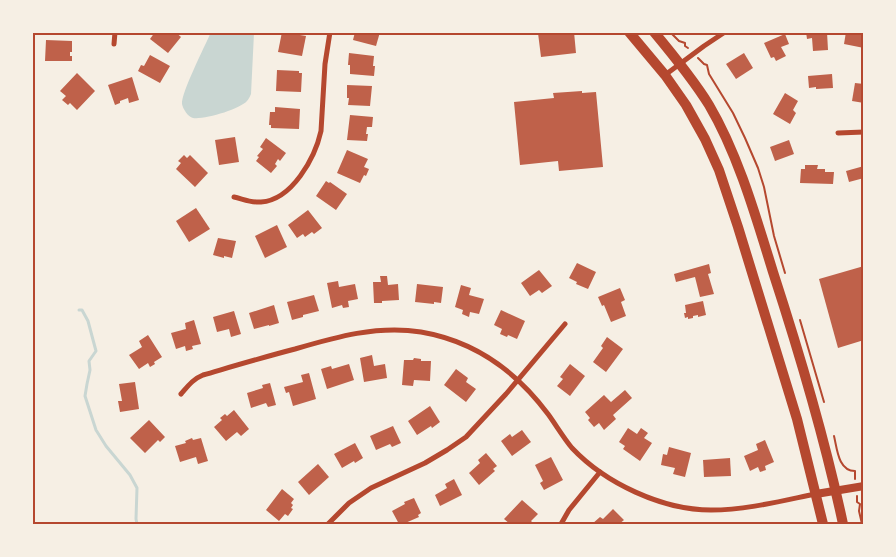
<svg xmlns="http://www.w3.org/2000/svg" width="896" height="557" font-family="Georgia,serif">
<style>
.water{fill:#c9d6d2}
.lines{fill:none;stroke-linecap:round;stroke-linejoin:round}
.stream{stroke:#c9d6d2;stroke-width:3}
.building{fill:#bf614a}
.path{stroke:#b5482f;stroke-width:2}
.minor{stroke:#b5482f;stroke-width:5}
.tertiary{stroke:#b5482f;stroke-width:8}
.primary{stroke:#b5482f;stroke-width:10}
.neatline{fill:none;stroke:#b5482f;stroke-width:2}
</style>
<rect width="100%" height="100%" fill="#f6efe4"/>
<path class="water" d="M211 32 254 33 251 94C250 96 249 99 247 101 240 109 204 120 193 118 188 117 183 109 182 104 181 93 205 46 211 32Z"/>
<g class="lines">
<polyline class="stream" points="79,310 82,310 88,321 96,351 89,361 90,370 87,384 85,396 96,430 106,446 130,475 137,488 136,519 137,524"/>
</g>
<g class="building">
<polygon points="155,32 175,32 181,37 168,53 150,39"/>
<polygon points="282,32 306,36 302,56 278,52"/>
<polygon points="355,32 380,32 376,46 353,40"/>
<polygon points="541,32 574,32 576,53 541,57 538,33"/>
<polygon points="806,32 827,32 828,50 813,51 812,38 807,39"/>
<polygon points="846,32 864,33 864,48 844,44"/>
<polygon points="785,34 789,44 781,47 786,56 776,61 774,57 771,58 764,43"/>
<polygon points="46,40 72,41 72,52 70,52 70,56 72,56 72,61 45,61"/>
<polygon points="349,53 374,56 373,66 375,66 374,76 350,74 350,65 348,65"/>
<polygon points="744,53 753,68 736,79 726,64"/>
<polygon points="150,55 170,66 160,83 138,71 141,65 144,66"/>
<polygon points="277,70 299,71 299,73 302,73 301,92 276,91"/>
<polygon points="77,73 95,91 77,110 70,103 68,105 62,100 66,96 60,91"/>
<polygon points="832,74 833,88 816,89 816,87 809,88 808,76"/>
<polygon points="132,77 139,100 129,103 128,98 120,101 120,103 115,105 108,85"/>
<polygon points="855,83 864,84 864,103 852,101"/>
<polygon points="347,85 372,86 370,106 348,105 349,98 347,98"/>
<polygon points="582,91 582,93 596,92 603,167 559,171 558,161 520,165 514,102 554,98 553,93"/>
<polygon points="785,93 798,101 793,110 796,113 790,124 773,114"/>
<polygon points="275,107 300,109 299,129 271,128 271,125 269,125 270,112 275,112"/>
<polygon points="350,115 373,117 372,127 367,127 366,134 368,134 367,141 347,140"/>
<polygon points="235,137 239,162 219,165 215,140"/>
<polygon points="266,138 286,153 280,161 278,159 275,164 277,166 271,173 256,161 259,157 257,156 263,149 260,147"/>
<polygon points="789,140 794,154 775,161 770,147"/>
<polygon points="347,150 368,159 364,167 369,169 366,176 364,175 360,183 337,173"/>
<polygon points="184,155 187,158 190,155 208,173 195,187 176,169 181,163 178,161"/>
<polygon points="805,165 818,165 817,169 825,169 825,172 834,172 833,184 800,183 801,169 805,169"/>
<polygon points="864,166 864,178 849,182 846,171"/>
<polygon points="326,181 329,183 330,182 347,194 336,210 316,196"/>
<polygon points="196,208 210,229 189,242 176,221"/>
<polygon points="308,210 322,228 314,234 312,232 305,237 303,234 297,238 288,225"/>
<polygon points="277,225 287,247 265,258 255,236"/>
<polygon points="218,238 236,241 232,258 224,256 224,258 213,255"/>
<polygon points="577,263 596,272 588,289 576,284 577,282 569,278"/>
<polygon points="709,264 711,273 708,274 714,294 700,297 695,277 676,282 674,274"/>
<polygon points="864,266 864,340 838,348 819,279"/>
<polygon points="539,270 552,286 542,293 539,290 530,296 521,283"/>
<polygon points="380,276 387,276 388,285 398,284 399,300 382,301 382,303 374,303 373,282 381,282"/>
<polygon points="338,281 339,287 355,284 358,299 348,301 349,307 343,308 342,305 332,308 327,283"/>
<polygon points="417,284 443,287 441,303 434,302 434,304 415,302"/>
<polygon points="461,285 471,288 469,295 484,299 479,314 470,312 469,317 462,314 463,310 455,307"/>
<polygon points="620,288 625,300 621,302 626,316 611,322 604,305 602,306 598,297"/>
<polygon points="314,295 319,311 303,315 303,317 292,320 287,302"/>
<polygon points="703,301 706,315 698,317 698,315 693,316 693,318 688,319 688,317 685,318 684,313 686,313 685,305"/>
<polygon points="274,305 279,323 269,326 269,325 254,329 249,313"/>
<polygon points="501,310 525,321 517,339 508,335 507,337 500,334 502,329 494,325"/>
<polygon points="234,311 241,334 231,337 229,329 217,332 213,317"/>
<polygon points="194,320 201,344 192,346 193,349 186,351 185,346 176,349 171,333 186,329 185,323"/>
<polygon points="148,335 162,357 154,362 155,364 150,367 148,363 139,369 129,355 142,347 139,341"/>
<polygon points="607,337 623,349 606,372 593,362 603,348 601,346"/>
<polygon points="372,355 374,366 385,364 387,378 364,382 360,358"/>
<polygon points="414,358 421,359 421,361 431,361 430,381 414,380 413,386 402,385 404,360 413,360"/>
<polygon points="349,364 354,380 327,389 321,369 331,366 332,369"/>
<polygon points="570,364 585,376 570,396 557,386 563,379 560,377"/>
<polygon points="456,369 468,378 466,382 476,389 466,402 444,385"/>
<polygon points="309,373 316,399 293,406 289,392 286,393 284,387 303,382 301,375"/>
<polygon points="135,382 139,409 120,412 118,401 122,401 119,384"/>
<polygon points="270,383 276,405 268,407 266,403 251,408 247,393 263,388 262,385"/>
<polygon points="625,390 632,398 613,415 616,419 604,430 599,423 594,427 588,420 590,418 585,412 604,395 611,402"/>
<polygon points="430,406 440,422 432,428 431,426 417,435 408,421"/>
<polygon points="234,410 249,429 241,436 237,432 226,441 214,427 222,420 220,418 225,414 227,416"/>
<polygon points="149,420 165,437 160,442 158,440 145,453 130,438"/>
<polygon points="393,426 401,443 392,447 390,444 376,450 370,436"/>
<polygon points="628,428 637,434 641,428 648,433 644,438 652,443 640,461 623,449 625,446 619,442"/>
<polygon points="522,430 531,442 512,456 501,441 510,434 512,437"/>
<polygon points="192,438 193,440 201,438 208,461 198,464 196,457 180,462 175,446 186,443 185,441"/>
<polygon points="765,440 774,462 765,466 766,470 760,472 758,467 750,471 744,456 758,450 756,444"/>
<polygon points="355,443 363,458 355,463 354,461 342,468 334,454"/>
<polygon points="669,447 691,453 685,477 673,474 675,468 661,465 663,454 667,455"/>
<polygon points="486,453 497,466 493,469 495,471 479,485 469,473 480,463 478,460"/>
<polygon points="551,457 563,480 544,490 540,483 543,481 535,465"/>
<polygon points="730,458 731,476 704,477 703,460"/>
<polygon points="318,464 329,477 309,495 298,482"/>
<polygon points="454,479 462,495 440,506 435,495 447,488 445,484"/>
<polygon points="282,489 294,499 291,503 293,505 291,508 293,509 288,516 285,514 279,521 266,510"/>
<polygon points="414,498 421,513 418,515 419,517 403,524 399,524 392,511 405,504 404,502"/>
<polygon points="522,500 538,514 531,521 532,522 530,524 524,524 522,523 521,524 510,524 504,519"/>
<polygon points="613,509 624,520 619,524 592,524 600,517 603,519"/>
</g>
<g class="lines">
<g class="path">
<polyline points="670,32 679,41 685,43 685,46 688,48"/>
<polyline points="698,58 704,64 707,65 709,74 733,113 745,138 758,168 764,187 774,236 785,273"/>
<polyline points="800,320 824,402"/>
<path d="M834 436C837 448 838 471 855 471V479"/>
<polyline points="857,496 857,502 860,504 859,511 862,524"/>
</g>
<g class="minor">
<polyline points="114,44 115,32"/>
<polyline points="665,75 704,46 725,32"/>
<polyline points="838,133 864,132"/>
<path d="M234 197C243 199 252 203 261 202 292 200 315 158 321 131L325 64 330 32"/>
<path d="M181 394C188 386 193 379 203 375 234 366 264 357 295 349 336 337 377 325 421 332 474 341 516 371 548 414 556 425 563 437 572 448 605 483 662 510 711 510 746 510 781 501 815 494"/>
<polyline points="328,524 349,503 371,488 425,463 447,450 466,437 506,394 565,324"/>
<polyline points="561,524 569,510 600,472"/>
</g>
<polyline class="tertiary" points="816,494 864,486"/>
<g class="primary">
<polyline points="629,32 665,75 686,105 705,139 719,170 738,227 797,419 823,524"/>
<path d="M654 32C674 56 693 79 709 105 738 154 756 217 773 272 800 355 825 439 843 524"/>
</g>
</g>
<rect width="896" height="557" fill="none" stroke="#f6efe4" stroke-width="68"/>
<rect x="34" y="34" width="828" height="489" class="neatline"/>
</svg>
